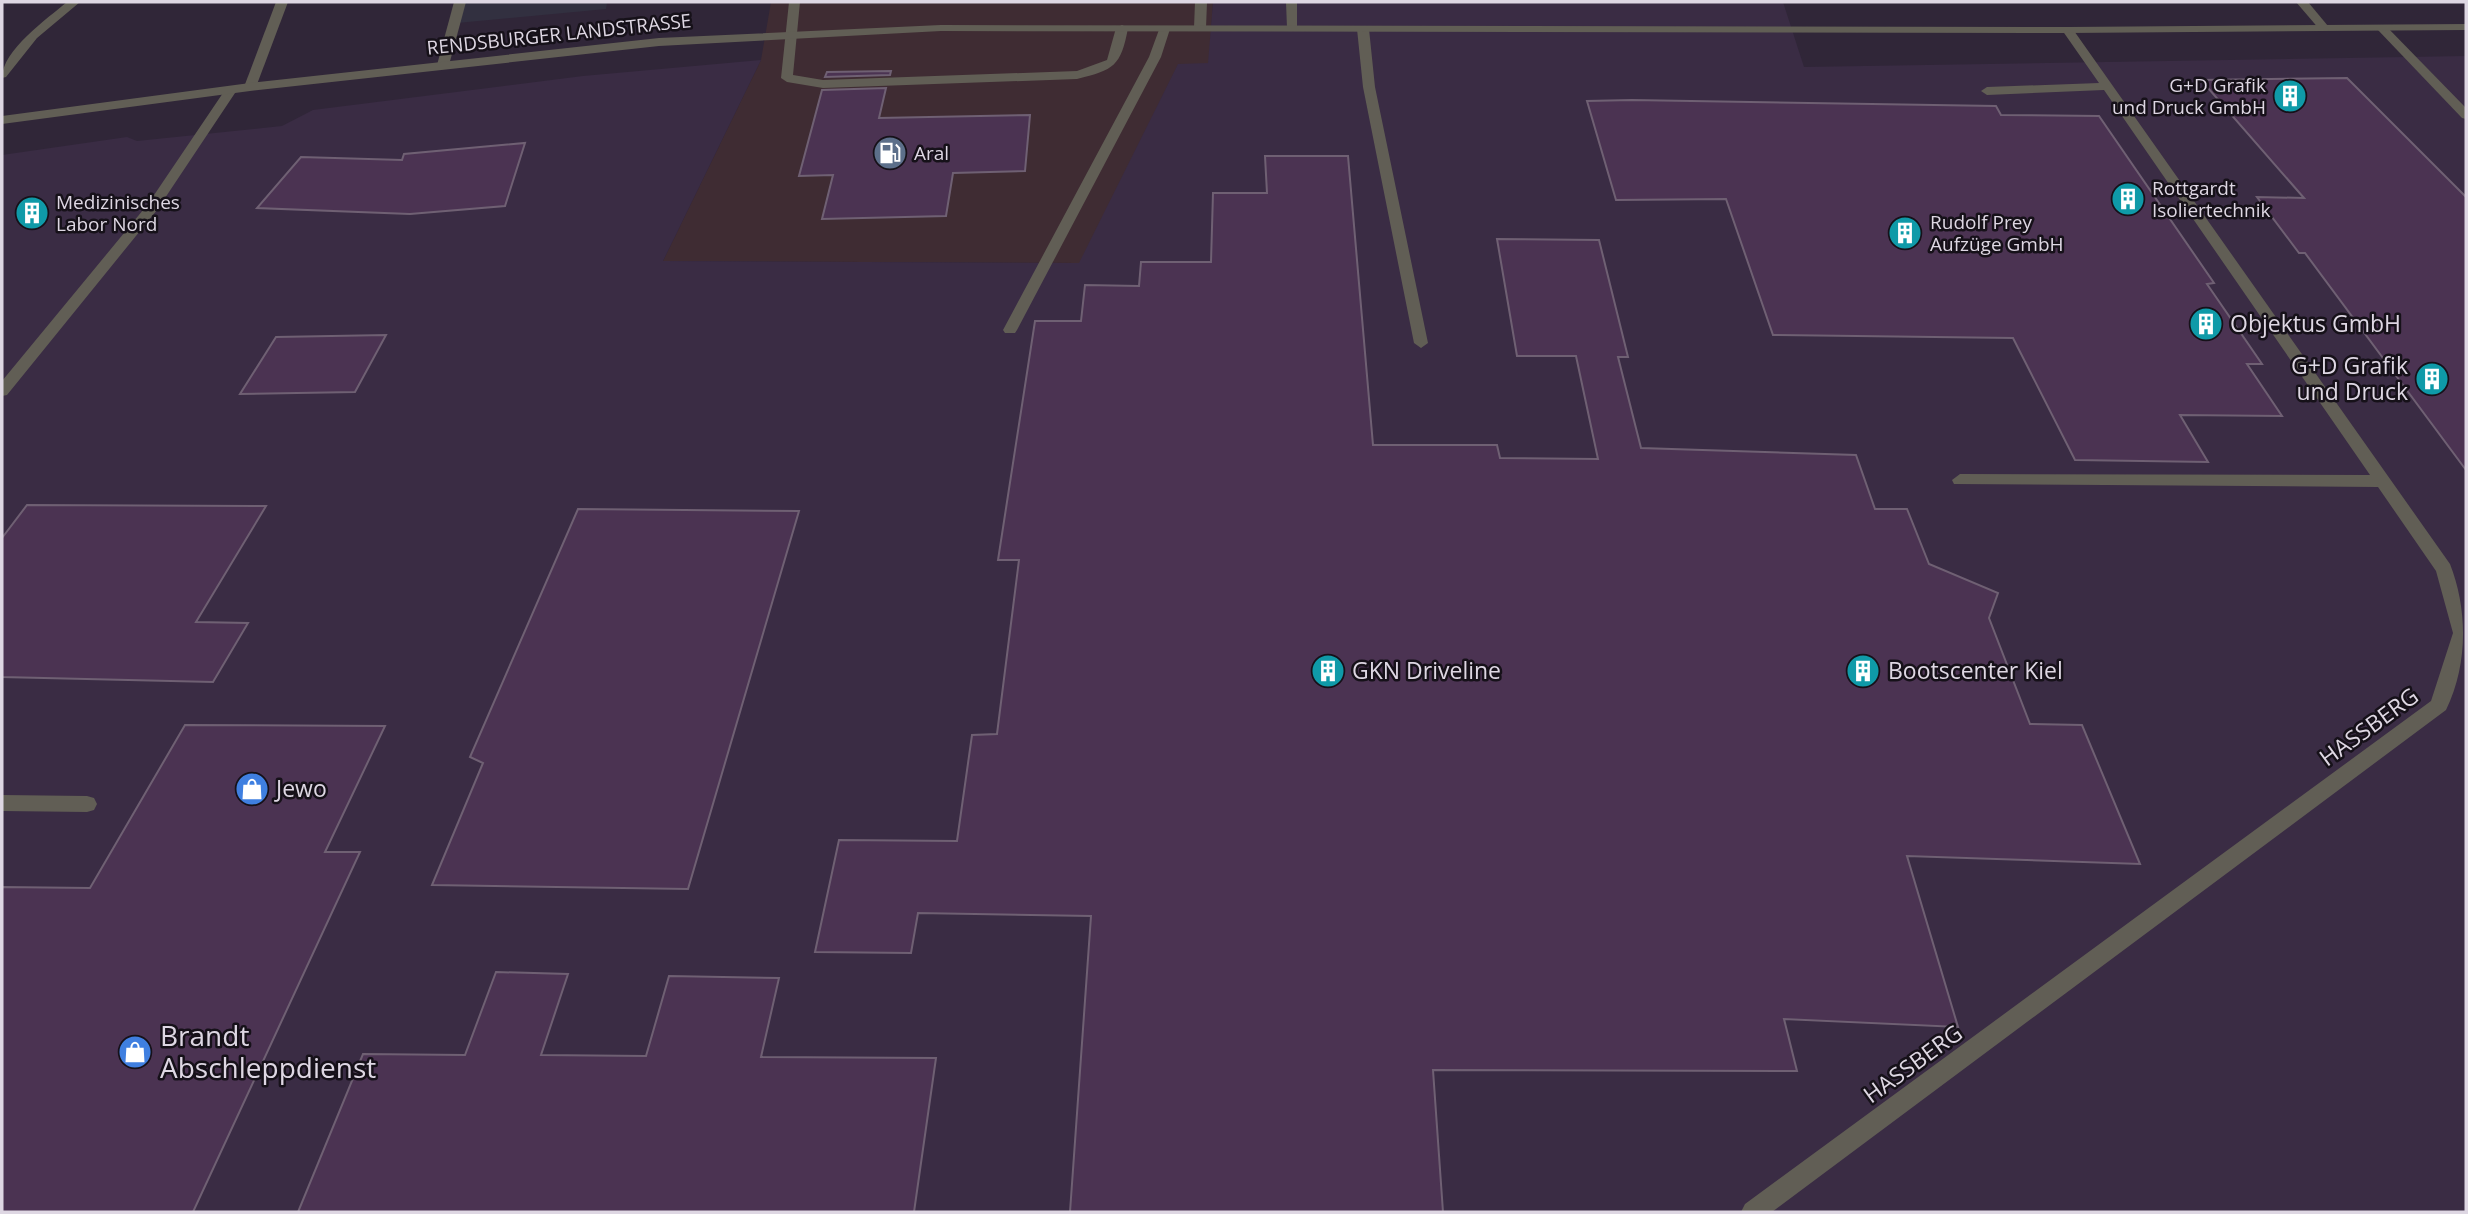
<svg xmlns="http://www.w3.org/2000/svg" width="2468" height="1214" font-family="'Open Sans',sans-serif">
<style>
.commercial{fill:#3f2c33}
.built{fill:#3a2c44}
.education{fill:#323040}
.building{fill:#4b3352;stroke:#6f6073;stroke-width:2}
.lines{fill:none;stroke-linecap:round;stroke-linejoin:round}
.service{fill:#615e55;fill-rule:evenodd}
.minor{fill:#615e55;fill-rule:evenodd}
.tertiary{fill:#615e55;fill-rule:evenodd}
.labels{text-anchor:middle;stroke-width:5;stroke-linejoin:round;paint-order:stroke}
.far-street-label{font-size:19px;fill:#ded7e3;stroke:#161119}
.far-poi-label{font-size:19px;fill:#ded7e3;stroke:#161119;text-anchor:start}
.poi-label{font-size:23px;fill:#ded7e3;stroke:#161119;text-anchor:start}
.street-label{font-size:23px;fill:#ded7e3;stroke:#161119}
.near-poi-label{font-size:28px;fill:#ded7e3;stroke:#161119;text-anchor:start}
</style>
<rect width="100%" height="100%" fill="#302638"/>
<polygon class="commercial" points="771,2 1213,2 1209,64 1178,65 1080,263 663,261 761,60"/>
<polygon class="built" points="1213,2 1783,2 1804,67 2466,56 2466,1212 2,1212 2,155 127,137 137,141 282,126 313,110 583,76 761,60 663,261 1079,263 1178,64 1208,63"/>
<polygon class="education" points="463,2 607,2 606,9 457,23"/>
<g class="building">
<polygon points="891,71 890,75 825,77 827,72"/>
<polygon points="2347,78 2466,197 2466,470 2305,253 2299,253 2257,197 2304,198 2201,80"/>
<polygon points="886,88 879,118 1030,115 1025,171 953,173 946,216 822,219 833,175 799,176 822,90"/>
<polygon points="1632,100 1996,106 2001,115 2099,116 2214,283 2207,284 2262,364 2247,364 2282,416 2180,415 2208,462 2075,460 2013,338 1773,335 1726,199 1616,200 1587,101"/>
<polygon points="525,143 505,206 410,214 257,208 301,157 402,160 404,154"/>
<polygon points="1265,156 1348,156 1373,445 1497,445 1500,458 1598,459 1576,356 1517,356 1497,239 1599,240 1628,357 1618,357 1641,448 1856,455 1875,509 1907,509 1929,564 1998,593 1989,618 2030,724 2082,725 2140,864 1907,856 1958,1027 1784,1019 1797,1071 1433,1070 1443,1212 1070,1212 1091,916 918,913 911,953 815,952 839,840 957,841 972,735 997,734 1019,560 998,560 1035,321 1081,321 1085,285 1139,286 1141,262 1211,262 1213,193 1267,193"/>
<polygon points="386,335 355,392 240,394 276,337"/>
<polygon points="27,505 266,506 196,622 248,623 213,682 2,677 2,538"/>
<polygon points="578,509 799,511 688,889 432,885 483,763 470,757"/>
<polygon points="185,725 385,726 325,852 360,852 193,1212 2,1212 2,887 90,888"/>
<polygon points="496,972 568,974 541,1055 646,1056 669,976 779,978 761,1057 936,1058 914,1212 298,1212 363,1054 465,1055"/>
</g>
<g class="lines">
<g class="service">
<path d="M67 2H80L37 38 6 77 2 78C2 50 47 19 67 2Z"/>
<polygon points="276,2 288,2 256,87 246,90 244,87"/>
<polygon points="454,2 466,2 449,65 443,69 437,65"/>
<path d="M789 2H800L793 75 823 80 1077 71 1107 60 1116 28 1122 25 1128 28C1121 66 1114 70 1077 79L823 88 787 82 781 78Z"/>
<polygon points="1195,2 1207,2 1206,28 1200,31 1194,28"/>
<polygon points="1286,2 1297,2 1297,30 1287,28"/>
<polygon points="2377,25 2385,25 2466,108 2466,119 2462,118 2377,29"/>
<polygon points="1363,26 1369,29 1375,87 1428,343 1421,348 1414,343 1363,87 1357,29"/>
<polygon points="1160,27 1170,29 1161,57 1017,330 1015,333 1005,333 1003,330 1149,57"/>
<path d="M2068 27 2072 28 2450 564C2468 610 2468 665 2446 710L1772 1212H1741L1745 1204 2431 701 2453 633 2436 571 2378 487 1954 484 1952 480 1960 474 2370 475 2104 90 1987 95 1981 91 1987 87 2099 83 2062 30Z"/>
<polygon points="2,795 87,796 94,798 97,804 94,810 87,812 2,811"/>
</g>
<g class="minor">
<polygon points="2296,2 2308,2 2328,26 2328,30 2320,30"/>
<polygon points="231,86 237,90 157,210 7,395 2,396 2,381 148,204 227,87"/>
</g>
<polygon class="tertiary" points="2466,24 2466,30 2068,33 941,31 659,46 250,91 2,124 2,116 250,83 659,38 941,25 2068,27"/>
</g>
<defs>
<symbol id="building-disc" viewBox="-11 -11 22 22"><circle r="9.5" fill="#0f9aa8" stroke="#161119"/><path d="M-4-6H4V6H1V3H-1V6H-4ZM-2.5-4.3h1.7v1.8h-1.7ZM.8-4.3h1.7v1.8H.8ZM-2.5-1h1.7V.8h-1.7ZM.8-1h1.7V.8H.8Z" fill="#fff"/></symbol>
<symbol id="fuel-disc" viewBox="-11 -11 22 22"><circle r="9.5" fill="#5c6f8a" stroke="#161119"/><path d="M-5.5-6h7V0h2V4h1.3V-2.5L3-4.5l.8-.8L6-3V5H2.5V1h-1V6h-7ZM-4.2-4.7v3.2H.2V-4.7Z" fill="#fff"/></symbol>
<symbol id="shop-disc" viewBox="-11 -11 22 22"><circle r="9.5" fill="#3f7fe0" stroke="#161119"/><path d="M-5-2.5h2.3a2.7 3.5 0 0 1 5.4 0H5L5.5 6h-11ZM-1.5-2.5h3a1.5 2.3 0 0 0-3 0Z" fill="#fff"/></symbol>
</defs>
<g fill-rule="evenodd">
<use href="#building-disc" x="2271" y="77" width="38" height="38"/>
<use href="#fuel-disc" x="871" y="134" width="38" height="38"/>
<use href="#building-disc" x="2109" y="180" width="38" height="38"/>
<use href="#building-disc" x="13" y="194" width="38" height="38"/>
<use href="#building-disc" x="1886" y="214" width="38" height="38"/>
<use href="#building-disc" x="2187" y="305" width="38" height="38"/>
<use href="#building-disc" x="2413" y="360" width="38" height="38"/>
<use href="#building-disc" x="1309" y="652" width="38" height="38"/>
<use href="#building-disc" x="1844" y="652" width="38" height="38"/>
<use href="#shop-disc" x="233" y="770" width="38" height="38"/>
<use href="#shop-disc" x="116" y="1033" width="38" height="38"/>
</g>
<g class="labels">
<g class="far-street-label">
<text transform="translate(559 34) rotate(-6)" y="7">RENDSBURGER LANDSTRASSE</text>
</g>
<g class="far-poi-label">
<text x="2266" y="92" text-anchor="end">G+D Grafik<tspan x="2266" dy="22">und Druck GmbH</tspan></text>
<text x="914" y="160">Aral</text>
<text x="2152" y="195">Rottgardt<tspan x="2152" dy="22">Isoliertechnik</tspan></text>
<text x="56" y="209">Medizinisches<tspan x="56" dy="22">Labor Nord</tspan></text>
<text x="1930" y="229">Rudolf Prey<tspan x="1930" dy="22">Aufzüge GmbH</tspan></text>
</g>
<g class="poi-label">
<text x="2230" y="332">Objektus GmbH</text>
<text x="2408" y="374" text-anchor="end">G+D Grafik<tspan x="2408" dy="26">und Druck</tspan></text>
<text x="1352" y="679">GKN Driveline</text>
<text x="1888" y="679">Bootscenter Kiel</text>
<text x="276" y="797">Jewo</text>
</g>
<g class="street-label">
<text transform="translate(2369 727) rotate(-36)" y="8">HASSBERG</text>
<text transform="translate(1913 1064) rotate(-36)" y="8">HASSBERG</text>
</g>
<g class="near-poi-label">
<text x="160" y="1046">Brandt<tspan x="160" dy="32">Abschleppdienst</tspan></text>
</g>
</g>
<rect width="2468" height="1214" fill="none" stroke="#ded7e3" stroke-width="7"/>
</svg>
